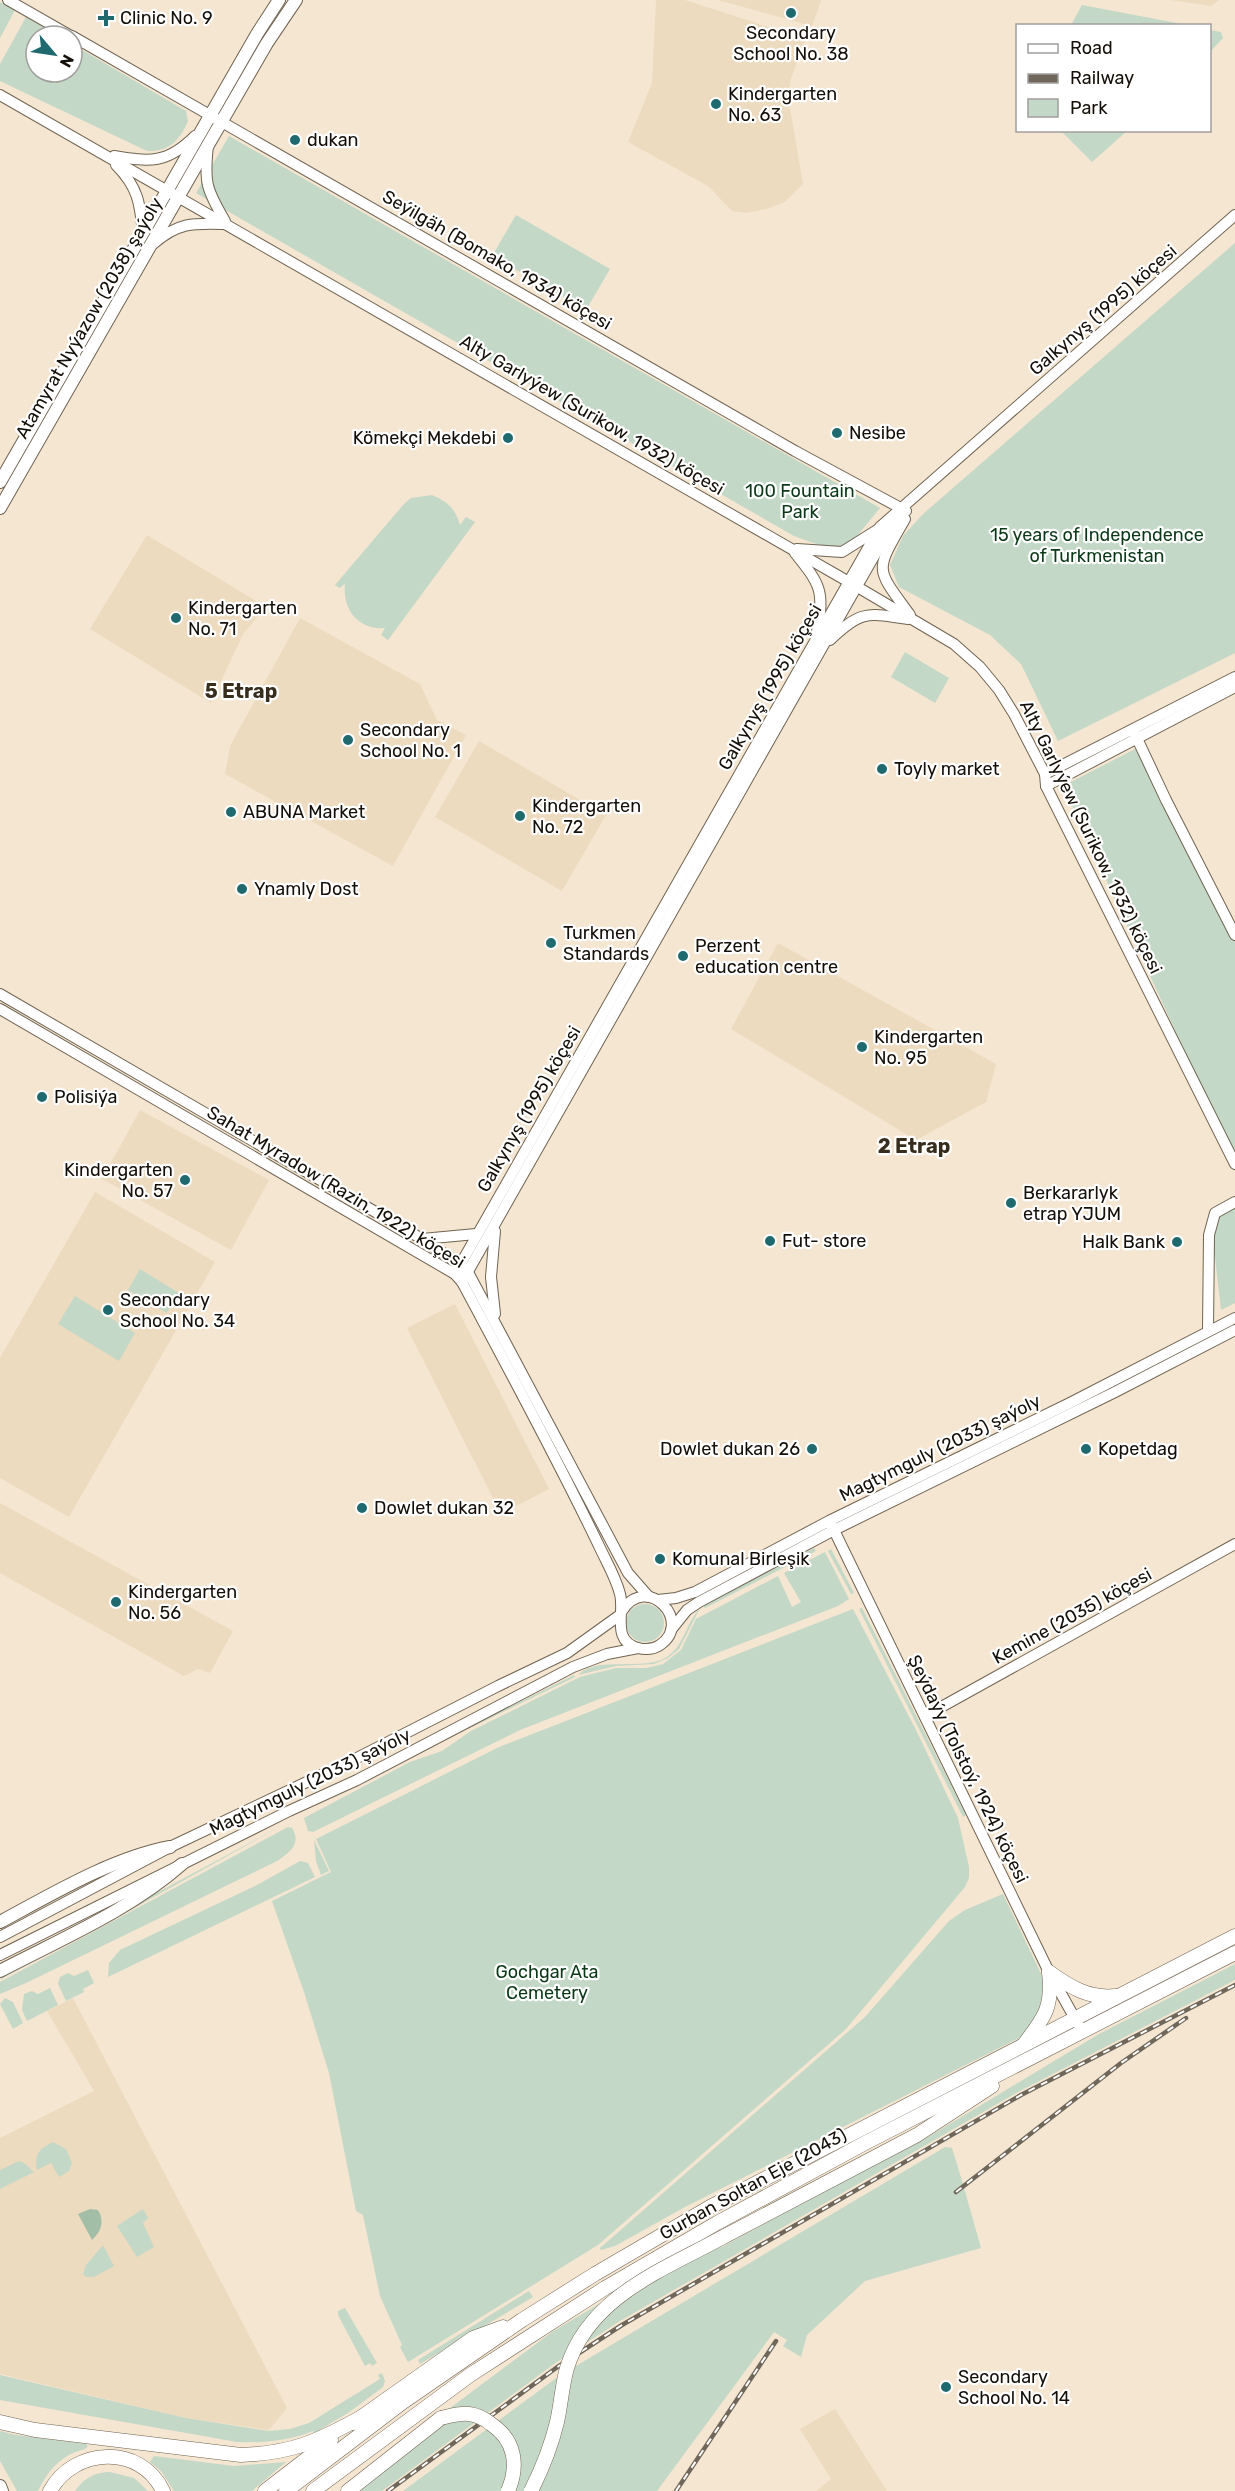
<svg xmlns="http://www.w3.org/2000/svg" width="1235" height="2491" font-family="Rubik,sans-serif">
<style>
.built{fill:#eddbbf}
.green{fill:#c3d8c6}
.forest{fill:#a2bea6}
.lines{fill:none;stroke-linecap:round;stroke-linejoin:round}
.secondary-casing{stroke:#706451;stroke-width:12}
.primary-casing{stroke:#706451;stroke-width:14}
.highway-casing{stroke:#706451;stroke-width:15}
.secondary{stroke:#fff;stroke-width:10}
.primary{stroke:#fff;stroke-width:12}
.highway{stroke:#fff;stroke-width:14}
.rail-casing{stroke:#70675b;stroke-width:4.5}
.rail{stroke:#fff;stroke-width:2;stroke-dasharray:7;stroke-linecap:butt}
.highway-bridge-casing{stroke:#706451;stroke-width:15;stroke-linecap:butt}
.highway-bridge{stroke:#fff;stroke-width:14}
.poi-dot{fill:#1e6a6f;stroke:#fff;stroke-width:2}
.labels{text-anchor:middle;stroke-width:4.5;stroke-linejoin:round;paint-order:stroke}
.poi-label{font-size:18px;fill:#140f08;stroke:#fff;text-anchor:start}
.street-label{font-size:18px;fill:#140f08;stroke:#fff}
.park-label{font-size:18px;fill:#0b3918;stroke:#fff}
.neighbourhood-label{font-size:20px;font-weight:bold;fill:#372d1c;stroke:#fff}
</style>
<rect width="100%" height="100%" fill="#f4e6d1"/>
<g class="built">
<polygon points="656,0 685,0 790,34 805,42 790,81 789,102 803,184 785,202 766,209 746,213 732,211 708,186 628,142 652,83"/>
<polygon points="718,0 821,0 812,26"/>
<polygon points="1171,0 1219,0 1211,6"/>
<polygon points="147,535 266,607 243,634 211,703 90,629"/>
<polygon points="300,618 420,684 437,720 466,735 393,866 225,774 230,746"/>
<polygon points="479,741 606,815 562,891 435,817"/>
<polygon points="778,943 996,1064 986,1102 916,1140 731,1029"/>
<polygon points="140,1110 269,1180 231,1250 102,1179"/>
<polygon points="95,1192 215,1262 69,1517 0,1478 0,1358"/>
<polygon points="455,1304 549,1489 501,1514 407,1328"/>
<polygon points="0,1503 233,1631 210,1673 198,1669 184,1676 0,1573"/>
<polygon points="73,1998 287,2408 269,2430 186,2418 0,2374 0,2138 94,2091 47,2011"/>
<polygon points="835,2409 887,2491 816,2491 831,2479 800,2429"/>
</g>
<g class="green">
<polygon points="0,2 15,10 0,38"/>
<polygon points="1082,5 1187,25 1071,25"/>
<path d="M26 17 58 36H36V72H72V44L186 111 188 121C180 140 169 152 147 151L0 81V64Z"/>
<polygon points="1210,30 1221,32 1223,38 1210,52"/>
<polygon points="1061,131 1127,131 1092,162"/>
<polygon points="229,136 880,508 852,542 833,550 794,536 196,193"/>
<polygon points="516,215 610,269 586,310 492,256"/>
<polygon points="1235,243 1235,653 1058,741 1021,664 990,635 899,587 890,565 903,536 923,514"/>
<path d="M432 495C448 502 455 508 460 525L466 517 475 522 388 640 381 635 385 628C358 630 342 609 345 583L340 588 335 585 404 504 411 498Z"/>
<polygon points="905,652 949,678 935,703 891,677"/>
<polygon points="1141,746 1235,935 1235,1161 1063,786"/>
<polygon points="1235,1205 1235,1303 1221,1310 1211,1222"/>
<polygon points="140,1269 179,1293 167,1313 128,1290"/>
<polygon points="75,1296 135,1333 119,1361 58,1324"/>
<polygon points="814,1548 816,1551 705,1608 703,1605"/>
<polygon points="831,1549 854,1593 851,1594 828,1551"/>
<polygon points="825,1552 849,1599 838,1606 520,1730 313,1832 308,1831 304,1818 410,1762 442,1751 471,1731 580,1677 616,1668 647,1668 663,1664 681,1650 696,1619 778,1576 792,1607 801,1602 784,1573"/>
<circle cx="645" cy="1623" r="19"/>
<path d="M700 1608 679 1649 668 1658 654 1664 616 1666 578 1675C597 1655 644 1672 667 1657 684 1646 686 1623 700 1608Z"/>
<polygon points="862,1608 966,1815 963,1817 859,1609"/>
<polygon points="853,1609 916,1730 958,1818 969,1867 969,1878 965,1887 846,2029 598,2245 408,2362 400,2347 402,2345 380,2296 363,2215 356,2211 329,2073 304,1992 272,1901 331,1872 316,1839 499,1747"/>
<polygon points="574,1675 575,1677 468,1729 467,1728"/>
<polygon points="281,1826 118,1917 1,1979 0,1977"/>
<path d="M288 1827 292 1828C302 1844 289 1853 277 1861L26 1983 0 1994V1982Z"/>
<polygon points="314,1840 329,1871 321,1875 316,1861"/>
<polygon points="300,1861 308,1863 315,1877 108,1977 109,1963 120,1950 257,1885"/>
<polygon points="1003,1894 1044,1980 1040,2012 1025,2035 685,2207 615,2246 601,2250 600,2248 865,2017 949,1921 965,1910"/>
<polygon points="1235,1964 1235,1980 1018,2092 620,2321 554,2364 382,2491 352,2491 347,2485 552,2332 716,2234 722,2247 862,2170 928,2137 1099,2034"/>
<polygon points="88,1970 94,1983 83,1989 84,1992 66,2001 58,1984 60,1977 68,1973 74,1976"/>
<polygon points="50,1988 58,2005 27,2021 22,2010 24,1994 32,1991 38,1994"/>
<polygon points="5,1998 13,2002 23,2023 13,2029 0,2004"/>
<path d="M53 2142 66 2149 72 2163 69 2171 59 2177 51 2163 37 2170C34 2154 39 2149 53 2142Z"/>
<polygon points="945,2147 952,2148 963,2184 954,2191 956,2194 964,2188 981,2248 865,2281 807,2335 801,2357 783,2346 787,2340 774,2332 657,2491 403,2491 559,2376"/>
<polygon points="19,2161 24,2163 34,2172 0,2189 0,2170"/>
<polygon points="143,2209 148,2218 143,2223 154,2247 137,2257 117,2226"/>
<polygon points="103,2245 114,2266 94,2277 86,2277 83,2274 86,2265"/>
<polygon points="529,2291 533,2297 420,2364 418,2360"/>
<polygon points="345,2308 377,2363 372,2366 370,2363 365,2366 338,2315 338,2311"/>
<path d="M382 2373 385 2381 383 2387 348 2413 314 2433 313 2431C289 2441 263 2443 237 2442L0 2400V2375L186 2418 269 2431 290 2429 309 2423 380 2379 378 2375Z"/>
<path d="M0 2431 16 2435 86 2444 88 2446 85 2449C61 2455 49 2469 38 2491H17L0 2461Z"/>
<polygon points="154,2456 234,2466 286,2462 252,2491 174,2491 161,2471 150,2462"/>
<path d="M110 2472 134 2478 148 2491H75C84 2478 95 2472 110 2472Z"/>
</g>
<path class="forest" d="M90 2209 98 2210C105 2221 101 2232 92 2240L78 2214Z"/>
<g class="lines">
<defs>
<g id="secondary">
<polyline points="8,0 71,36"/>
<polyline points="72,36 795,451 906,511"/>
<polyline points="0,95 849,582 954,644 980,667 999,690 1014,714 1045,774 1046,786 1235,1164"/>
<path d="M208 145C204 182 206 189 225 221"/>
<path d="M114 156C150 162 167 164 195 136"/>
<path d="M116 165C138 187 140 203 143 233"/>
<path d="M153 244C178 222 193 223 225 224"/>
<path d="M905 519C875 572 874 566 910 615"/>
<polyline points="797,549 842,552 877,530"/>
<path d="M795 553C820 584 825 591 817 631"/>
<path d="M830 640C861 610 867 613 908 619"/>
<polyline points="1133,730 1166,800 1235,935"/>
<polyline points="1045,774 1235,677"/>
<polyline points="1046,786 1235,687"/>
<polyline points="0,994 422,1239 461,1265 469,1274 628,1573 649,1597"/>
<path d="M0 1009 455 1274 462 1282C509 1370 557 1458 600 1548 607 1563 616 1578 620 1594 625 1613 611 1641 638 1648 646 1650 654 1649 660 1645 694 1622 647 1572 622 1611"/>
<polyline points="495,1231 491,1277 495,1314"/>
<polyline points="422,1239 476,1234"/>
<polyline points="455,1274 880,527 1235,215"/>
<polyline points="462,1282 857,586 889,530 901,518"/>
<polyline points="1208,1331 1209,1235 1215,1213 1235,1202"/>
<polyline points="831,1524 1049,1972 1078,2024"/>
<polyline points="658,1600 676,1598 695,1592 829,1521 1070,1403 1235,1318"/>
<polyline points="671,1630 687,1610 699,1602 834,1530 1115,1392 1235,1330"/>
<polyline points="925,1716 1235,1544"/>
<polyline points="0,1937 170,1847 353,1760 498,1686 567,1653 620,1615"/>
<polyline points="0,1955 289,1811 357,1780 573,1667 607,1654 638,1648"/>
</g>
<g id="primary">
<polyline points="0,482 257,34 279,0"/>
<polyline points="0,508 208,145 267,43 296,0"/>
<path d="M0 1922C52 1894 112 1858 170 1847"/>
<path d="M0 1971C61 1939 130 1910 182 1864"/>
<polyline points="0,2486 2,2491"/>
</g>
<g id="highway">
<path d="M1049 1972C1070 1987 1089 1999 1116 1996"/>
<path d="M1025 2043C1045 2017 1053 2006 1049 1972"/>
<polyline points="725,2236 917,2135 992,2086"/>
<path d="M0 2422 35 2430 241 2455C292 2453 316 2442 360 2418"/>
<polyline points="353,2423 473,2338 503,2327"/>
<path d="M50 2491C73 2448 140 2443 163 2491"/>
<polyline points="265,2491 331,2440"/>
<polyline points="286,2491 403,2402 522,2320 595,2274 710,2207 1235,1936"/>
<polyline points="313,2491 470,2375 605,2288 717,2223 865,2143 1235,1953"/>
<polyline points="348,2491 441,2418"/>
</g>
</defs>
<use href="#secondary" class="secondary-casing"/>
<use href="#primary" class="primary-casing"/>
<use href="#highway" class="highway-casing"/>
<use href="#secondary" class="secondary"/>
<use href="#primary" class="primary"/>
<use href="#highway" class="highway"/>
<defs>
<g id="rail">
<polyline points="956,2192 1121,2063 1186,2018"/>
<polyline points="388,2491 556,2368 622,2325 1021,2095 1235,1985"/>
<polyline points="676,2491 776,2341"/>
</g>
</defs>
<use href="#rail" class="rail-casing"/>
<use href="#rail" class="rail"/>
<defs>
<g id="highway-bridge">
<path d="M441 2418C450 2416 459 2413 469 2414 477 2415 485 2419 491 2424 515 2440 519 2465 508 2491"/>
<path d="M531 2491C542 2469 551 2447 557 2422 561 2405 562 2385 567 2368 589 2296 665 2269 725 2236"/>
</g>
</defs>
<use href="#highway-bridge" class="highway-bridge-casing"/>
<use href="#highway-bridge" class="highway-bridge"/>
</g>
<g class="poi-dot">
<circle cx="791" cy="13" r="6"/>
<path d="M103 9h6v6h6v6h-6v6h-6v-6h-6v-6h6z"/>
<circle cx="716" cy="104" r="6"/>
<circle cx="295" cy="140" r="6"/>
<circle cx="837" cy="433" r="6"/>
<circle cx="508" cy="438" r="6"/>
<circle cx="176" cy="618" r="6"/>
<circle cx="348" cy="740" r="6"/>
<circle cx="882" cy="769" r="6"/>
<circle cx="231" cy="812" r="6"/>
<circle cx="520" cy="816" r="6"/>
<circle cx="242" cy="889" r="6"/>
<circle cx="551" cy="943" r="6"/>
<circle cx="683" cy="956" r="6"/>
<circle cx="862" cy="1047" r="6"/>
<circle cx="42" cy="1097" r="6"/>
<circle cx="185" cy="1180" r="6"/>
<circle cx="1011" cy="1203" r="6"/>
<circle cx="770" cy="1241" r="6"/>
<circle cx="1177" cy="1242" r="6"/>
<circle cx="108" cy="1310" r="6"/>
<circle cx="812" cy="1449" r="6"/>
<circle cx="1086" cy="1449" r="6"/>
<circle cx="362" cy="1508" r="6"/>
<circle cx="660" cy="1559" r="6"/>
<circle cx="116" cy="1602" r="6"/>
<circle cx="946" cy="2387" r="6"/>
</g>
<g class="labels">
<g class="poi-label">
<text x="120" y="24">Clinic No. 9</text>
<text x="791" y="39" text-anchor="middle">Secondary<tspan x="791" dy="21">School No. 38</tspan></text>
<text x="728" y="100">Kindergarten<tspan x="728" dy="21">No. 63</tspan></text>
<text x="307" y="146">dukan</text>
<text x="849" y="439">Nesibe</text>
<text x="496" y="444" text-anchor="end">Kömekçi Mekdebi</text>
<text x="188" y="614">Kindergarten<tspan x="188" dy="21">No. 71</tspan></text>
<text x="360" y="736">Secondary<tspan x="360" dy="21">School No. 1</tspan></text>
<text x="894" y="775">Toyly market</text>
<text x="532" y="812">Kindergarten<tspan x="532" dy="21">No. 72</tspan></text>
<text x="243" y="818">ABUNA Market</text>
<text x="254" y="895">Ynamly Dost</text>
<text x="563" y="939">Turkmen<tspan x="563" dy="21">Standards</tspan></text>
<text x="695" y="952">Perzent<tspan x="695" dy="21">education centre</tspan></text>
<text x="874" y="1043">Kindergarten<tspan x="874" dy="21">No. 95</tspan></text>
<text x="54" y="1103">Polisiýa</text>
<text x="173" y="1176" text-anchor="end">Kindergarten<tspan x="173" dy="21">No. 57</tspan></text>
<text x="1023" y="1199">Berkararlyk<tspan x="1023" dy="21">etrap YJUM</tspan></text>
<text x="782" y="1247">Fut- store</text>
<text x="1165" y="1248" text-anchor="end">Halk Bank</text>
<text x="120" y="1306">Secondary<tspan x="120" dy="21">School No. 34</tspan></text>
<text x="800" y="1455" text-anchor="end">Dowlet dukan 26</text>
<text x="1098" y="1455">Kopetdag</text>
<text x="374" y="1514">Dowlet dukan 32</text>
<text x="672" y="1565">Komunal Birleşik</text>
<text x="128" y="1598">Kindergarten<tspan x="128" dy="21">No. 56</tspan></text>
<text x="958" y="2383">Secondary<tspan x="958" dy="21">School No. 14</tspan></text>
</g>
<g class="street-label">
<text transform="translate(497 260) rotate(30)" y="6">Seýilgäh (Bomako, 1934) köçesi</text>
<text transform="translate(1103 310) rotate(-41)" y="6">Galkynyş (1995) köçesi</text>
<text transform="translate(89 318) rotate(-60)" y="6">Atamyrat Nyýazow (2038) şaýoly</text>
<text transform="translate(592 415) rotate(30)" y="6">Alty Garlyýew (Surikow, 1932) köçesi</text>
<text transform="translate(770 687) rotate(-60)" y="6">Galkynyş (1995) köçesi</text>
<text transform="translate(1091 837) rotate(64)" y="6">Alty Garlyýew (Surikow, 1932) köçesi</text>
<text transform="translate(529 1109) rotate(-60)" y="6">Galkynyş (1995) köçesi</text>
<text transform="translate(336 1187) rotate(31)" y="6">Sahat Myradow (Razin, 1922) köçesi</text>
<text transform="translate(940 1448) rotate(-26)" y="6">Magtymguly (2033) şaýoly</text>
<text transform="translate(1072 1616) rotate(-29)" y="6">Kemine (2035) köçesi</text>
<text transform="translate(968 1769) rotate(64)" y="6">Şeýdaýy (Tolstoý, 1924) köçesi</text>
<text transform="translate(310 1782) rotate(-26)" y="6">Magtymguly (2033) şaýoly</text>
<text transform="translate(753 2184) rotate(-29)" y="6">Gurban Soltan Eje (2043)</text>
</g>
<g class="park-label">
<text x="800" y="497">100 Fountain<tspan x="800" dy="21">Park</tspan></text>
<text x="1097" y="541">15 years of Independence<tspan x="1097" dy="21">of Turkmenistan</tspan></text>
<text x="547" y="1978">Gochgar Ata<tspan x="547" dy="21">Cemetery</tspan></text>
</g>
<g class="neighbourhood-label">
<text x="241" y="698">5 Etrap</text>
<text x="914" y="1153">2 Etrap</text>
</g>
</g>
<rect x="1016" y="24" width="195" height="108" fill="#ffffff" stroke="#a19f9c" stroke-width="1.5"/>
<rect x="1028" y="44" width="30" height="9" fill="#ffffff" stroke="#a19f9c" stroke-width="1.5"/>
<text x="1070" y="54" font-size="18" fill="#140f08">Road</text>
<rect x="1028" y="74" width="30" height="9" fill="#70675b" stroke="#a19f9c" stroke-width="1.5"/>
<text x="1070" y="84" font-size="18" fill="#140f08">Railway</text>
<rect x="1028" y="99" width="30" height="18" fill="#c3d8c6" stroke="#a19f9c" stroke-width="1.5"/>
<text x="1070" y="114" font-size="18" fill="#140f08">Park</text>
<g transform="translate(54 54) rotate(119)"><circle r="28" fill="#ffffff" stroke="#a19f9c" stroke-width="1.5"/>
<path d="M0-4.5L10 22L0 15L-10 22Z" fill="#1e6a6f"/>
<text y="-9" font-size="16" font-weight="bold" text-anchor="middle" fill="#140f08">N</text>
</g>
</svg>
